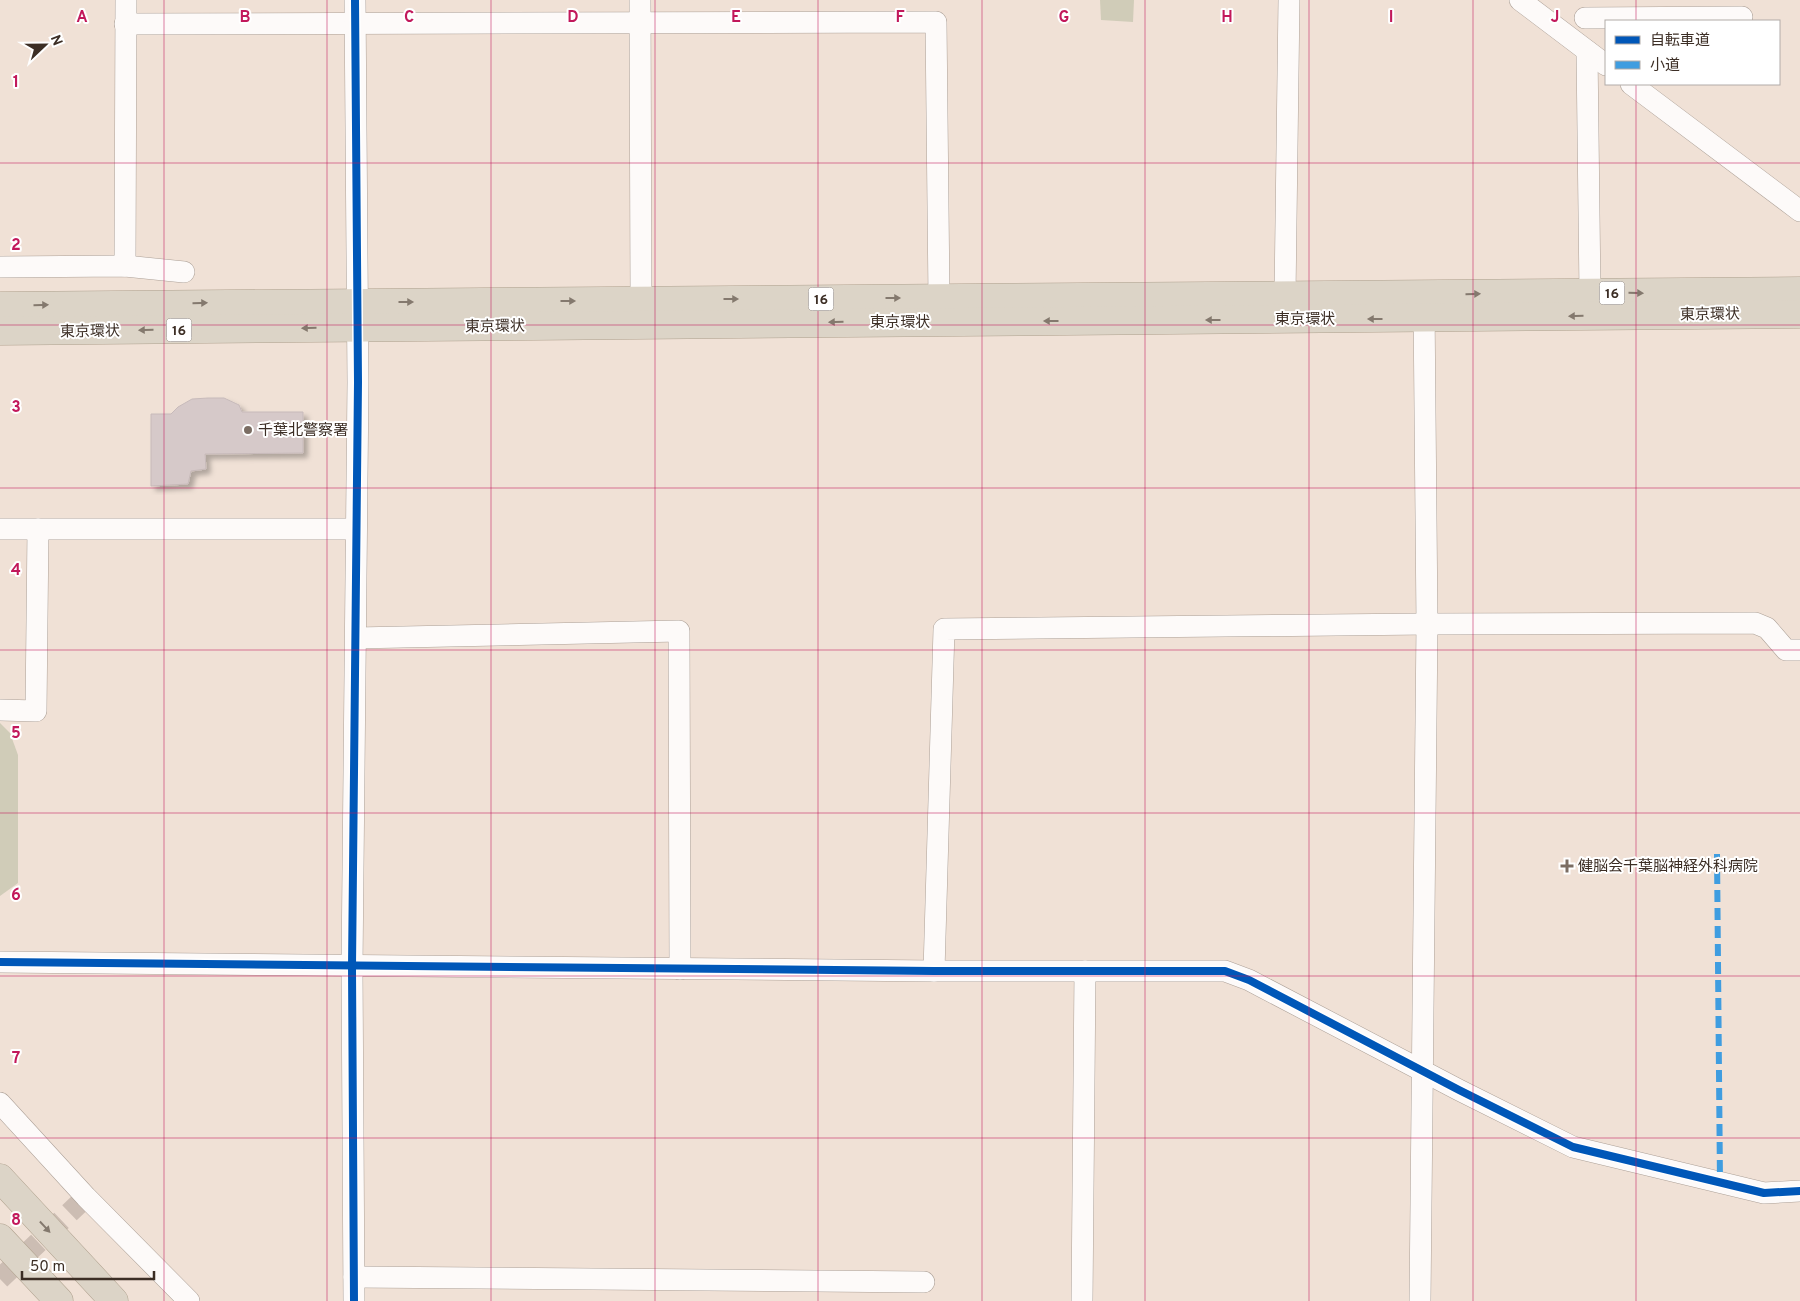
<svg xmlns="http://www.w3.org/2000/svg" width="1800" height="1301" font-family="Overpass,'Noto Sans JP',sans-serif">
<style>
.green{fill:#d0ccb8}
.building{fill:#d6c9c9;stroke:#c7baba;filter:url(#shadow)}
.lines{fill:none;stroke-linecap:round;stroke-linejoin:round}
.minor-tunnel{stroke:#ccbdb3;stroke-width:21;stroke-dasharray:21 11;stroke-linecap:butt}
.minor-casing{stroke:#aca097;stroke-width:22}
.highway-casing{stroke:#afa18e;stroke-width:29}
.minor{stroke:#fdfaf9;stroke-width:21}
.highway{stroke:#dcd4c7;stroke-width:28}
.quiet{stroke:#3f9de0;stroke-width:6;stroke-dasharray:12 6;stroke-linecap:butt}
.cycleway-casing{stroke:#fff;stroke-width:11}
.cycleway{stroke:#0057b8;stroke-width:8}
.oneway{fill:#84796e}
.grid{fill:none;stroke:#c2185b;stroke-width:1;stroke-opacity:0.55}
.poi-dot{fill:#7b6d63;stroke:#fff;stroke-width:2}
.labels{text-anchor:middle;stroke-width:4;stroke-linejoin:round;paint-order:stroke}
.shield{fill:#fff;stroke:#766d66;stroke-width:1}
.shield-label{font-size:14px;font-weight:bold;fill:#3c2e25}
.street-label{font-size:15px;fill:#3c2e25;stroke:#fff}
.poi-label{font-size:15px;fill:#3c2e25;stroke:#fff;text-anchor:start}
.grid-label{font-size:16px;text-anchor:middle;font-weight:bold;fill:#c2185b;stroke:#fff;stroke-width:4;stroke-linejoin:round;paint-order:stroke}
</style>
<defs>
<filter id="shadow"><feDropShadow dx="4.5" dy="4.5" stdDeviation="2.5" flood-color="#0004"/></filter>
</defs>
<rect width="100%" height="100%" fill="#f0e1d6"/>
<g class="green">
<polygon points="1100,0 1134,0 1133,22 1101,20"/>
<polygon points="0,723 10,733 18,755 18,883 0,896"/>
</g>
<polygon class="building" points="208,398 224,398 239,405 242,412 303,412 303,453 205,454 206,469 191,471 188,484 151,486 151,414 171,414 178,407 192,399"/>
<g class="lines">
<polyline class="minor-tunnel" points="0,1279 86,1197"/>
<defs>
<g id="minor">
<polyline points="640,0 641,300"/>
<polyline points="1520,0 1606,65"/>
<polyline points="1585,18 1742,17"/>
<polyline points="125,24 936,22 939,298"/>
<polyline points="1587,51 1590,293"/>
<polyline points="1631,84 1800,211"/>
<polyline points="125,266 126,0"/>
<polyline points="0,267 125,266 184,272"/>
<polyline points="1285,296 1289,0"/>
<polyline points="0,529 356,529"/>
<polyline points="356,638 679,631 680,969"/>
<polyline points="0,710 36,711 38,529"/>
<polyline points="0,962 934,971 1225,971 1249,980 1459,1090 1573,1147 1764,1193 1800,1191"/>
<polyline points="934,971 944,629 1427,624 1755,623 1767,628 1786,650 1800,650"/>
<polyline points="0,1103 86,1197 189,1301"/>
<polyline points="354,1277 924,1282"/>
<polyline points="354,1301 352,967 358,382 355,0"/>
<polyline points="1082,1301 1085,971"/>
<polyline points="1420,1301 1427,624 1424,304"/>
</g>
<g id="highway">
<polyline points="0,306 1800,291"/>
<polyline points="0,331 1800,314"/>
<polyline points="0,1178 114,1301"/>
<polyline points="0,1238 59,1301"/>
</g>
</defs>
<use href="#minor" class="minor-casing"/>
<use href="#highway" class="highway-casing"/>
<use href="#minor" class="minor"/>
<use href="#highway" class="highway"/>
<polyline class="quiet" points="1717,854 1720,1183"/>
<defs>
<g id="cycleway">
<polyline points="0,962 934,971 1225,971 1249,980 1459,1090 1573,1147 1764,1193 1800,1191"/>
<polyline points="354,1301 352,967 358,382 355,0"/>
</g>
</defs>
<use href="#cycleway" class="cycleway-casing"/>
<use href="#cycleway" class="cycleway"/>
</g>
<defs><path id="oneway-solid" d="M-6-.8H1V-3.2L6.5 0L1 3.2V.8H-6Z" transform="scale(1.25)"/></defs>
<g class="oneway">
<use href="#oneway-solid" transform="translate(1636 293) rotate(1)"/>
<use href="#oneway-solid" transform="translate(1473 294) rotate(-1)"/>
<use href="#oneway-solid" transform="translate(893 298)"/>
<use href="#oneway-solid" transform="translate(731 299)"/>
<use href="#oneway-solid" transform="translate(568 301)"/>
<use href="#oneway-solid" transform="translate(406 302)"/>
<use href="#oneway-solid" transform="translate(200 303) rotate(-1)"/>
<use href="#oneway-solid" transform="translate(41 305) rotate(-1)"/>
<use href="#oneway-solid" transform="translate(1576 316) rotate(179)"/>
<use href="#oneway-solid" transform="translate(1375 319) rotate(180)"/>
<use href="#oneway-solid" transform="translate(1213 320) rotate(180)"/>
<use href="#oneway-solid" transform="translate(1051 321) rotate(180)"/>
<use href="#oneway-solid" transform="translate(836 322) rotate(179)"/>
<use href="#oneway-solid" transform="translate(309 328) rotate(179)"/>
<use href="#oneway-solid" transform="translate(146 330) rotate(179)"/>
<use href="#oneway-solid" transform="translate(45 1227) rotate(47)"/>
</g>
<path class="grid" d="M164 0V1301M327 0V1301M491 0V1301M655 0V1301M818 0V1301M982 0V1301M1145 0V1301M1309 0V1301M1473 0V1301M1636 0V21M1636 84V1301M0 163H1800M0 325H1800M0 488H1800M0 650H1800M0 813H1800M0 976H1800M0 1138H1800"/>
<g class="poi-dot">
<circle cx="248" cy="430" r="5"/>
<path d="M1564.5 858.5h5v5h5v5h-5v5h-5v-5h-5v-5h5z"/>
</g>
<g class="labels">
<g class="shield">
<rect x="1599.5" y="281.5" width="25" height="23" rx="4"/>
<rect x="808.5" y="287.5" width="25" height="23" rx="4"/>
<rect x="166.5" y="318.5" width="25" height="23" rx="4"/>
</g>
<g class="shield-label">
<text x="1612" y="298">16</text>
<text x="821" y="304">16</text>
<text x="179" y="335">16</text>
</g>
<g class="street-label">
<text transform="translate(1710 314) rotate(-1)" y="5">東京環状</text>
<text x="1305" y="324">東京環状</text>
<text x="900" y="327">東京環状</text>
<text transform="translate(495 326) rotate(-1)" y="5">東京環状</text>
<text transform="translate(90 331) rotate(-1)" y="5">東京環状</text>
</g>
<g class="poi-label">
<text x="258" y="435">千葉北警察署</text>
<text x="1578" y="871">健脳会千葉脳神経外科病院</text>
</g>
</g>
<g class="grid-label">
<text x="82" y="22">A</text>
<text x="245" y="22">B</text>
<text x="409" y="22">C</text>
<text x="573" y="22">D</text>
<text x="736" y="22">E</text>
<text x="900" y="22">F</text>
<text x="1064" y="22">G</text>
<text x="1227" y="22">H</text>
<text x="1391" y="22">I</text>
<text x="1555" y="22">J</text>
<text x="16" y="87">1</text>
<text x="16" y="250">2</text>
<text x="16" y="412">3</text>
<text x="16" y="575">4</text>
<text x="16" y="738">5</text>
<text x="16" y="900">6</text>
<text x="16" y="1063">7</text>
<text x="16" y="1225">8</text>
</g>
<rect x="1605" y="20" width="175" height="65" fill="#ffffff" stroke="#b1aba8"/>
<rect x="1615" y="36" width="25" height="8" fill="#0057b8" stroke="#b1aba8"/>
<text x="1650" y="45" font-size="15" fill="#3c2e25">自転車道</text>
<rect x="1615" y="61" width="25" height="8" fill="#3f9de0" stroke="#b1aba8"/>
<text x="1650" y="70" font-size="15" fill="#3c2e25">小道</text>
<g transform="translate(45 45) rotate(68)" stroke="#ffffff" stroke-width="4" paint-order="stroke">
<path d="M0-4L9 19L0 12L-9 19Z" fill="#3c2e25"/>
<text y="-8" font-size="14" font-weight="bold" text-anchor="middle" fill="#3c2e25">N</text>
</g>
<path d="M22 1271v8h132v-8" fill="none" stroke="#3c2e25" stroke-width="2.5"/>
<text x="30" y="1271" font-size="15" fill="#3c2e25" stroke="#ffffff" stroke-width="4" paint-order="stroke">50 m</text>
</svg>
